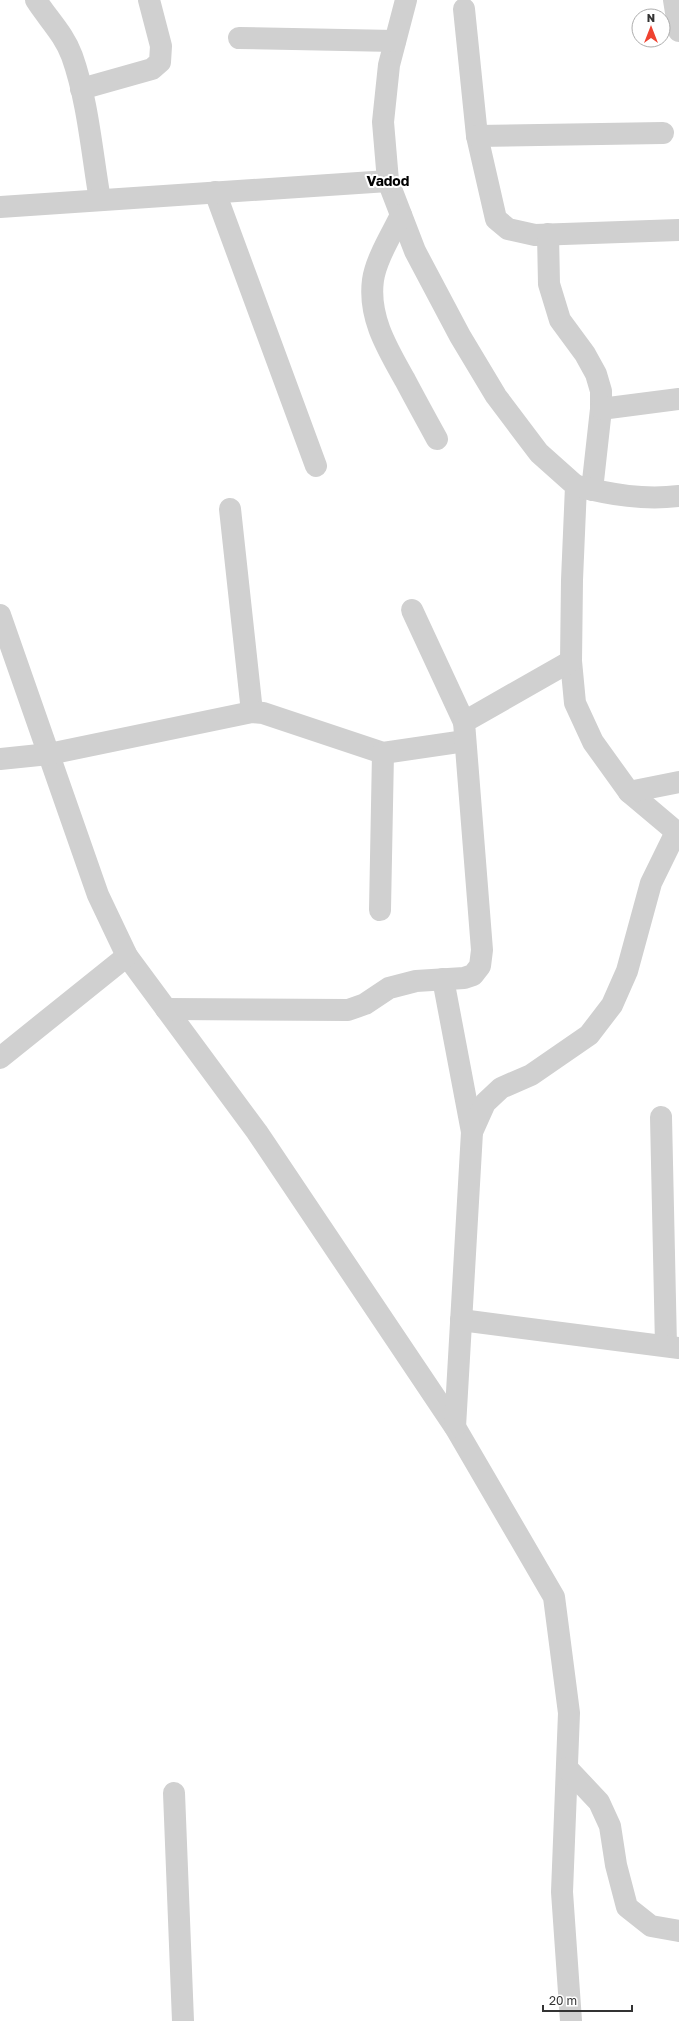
<svg xmlns="http://www.w3.org/2000/svg" width="679" height="2021" font-family="'Golos Text',sans-serif">
<style>
.lines{fill:none;stroke-linecap:round;stroke-linejoin:round}
.minor{stroke:#d0d0d0;stroke-width:22}
.labels{text-anchor:middle;stroke-width:4;stroke-linejoin:round;paint-order:stroke}
.quarter-label{font-size:14px;font-weight:bold;fill:#000;stroke:#fff}
</style>
<rect width="100%" height="100%" fill="#fff"/>
<g class="lines">
<g class="minor">
<path d="M36 0C48 19 64 34 72 56 88 101 92 154 100 200"/>
<polyline points="406,0 389,65 383,122 388,181 415,251 460,336 496,396 539,453 576,486 572,580 571,661 575,703 593,742 629,792 679,834"/>
<polyline points="674,0 679,31"/>
<polyline points="464,9 477,136 496,219 508,229 535,235 679,230"/>
<polyline points="239,38 395,41"/>
<polyline points="81,89 152,69 160,62 161,46 149,0"/>
<polyline points="477,136 663,133"/>
<polyline points="215,192 316,466"/>
<polyline points="0,207 388,181"/>
<path d="M401 215C392 234 376 259 373 280 368 317 387 348 405 380 415 399 426 419 437 439"/>
<polyline points="548,234 549,284 560,320 585,354 596,374 601,391 601,409 592,490"/>
<polyline points="601,409 679,399"/>
<path d="M577 486C612 495 644 500 679 496"/>
<polyline points="230,509 252,712"/>
<polyline points="412,610 464,722"/>
<polyline points="0,615 98,895 127,956 257,1132 455,1427 554,1597 569,1713 562,1892 571,2021"/>
<polyline points="0,759 49,754 252,712 263,713 383,753 465,741"/>
<polyline points="629,792 679,782"/>
<polyline points="380,910 383,753"/>
<polyline points="443,979 472,1132"/>
<polyline points="166,1009 348,1010 365,1004 389,988 416,981 464,978 473,975 480,966 482,950 464,722 571,661"/>
<polyline points="0,1058 127,956"/>
<polyline points="661,1117 666,1346"/>
<polyline points="461,1320 679,1348"/>
<polyline points="455,1427 472,1132 485,1103 501,1088 531,1075 589,1035 612,1005 627,971 651,883 676,832"/>
<polyline points="567,1768 599,1802 610,1826 616,1865 627,1907 651,1926 679,1931"/>
<polyline points="174,1793 183,2021"/>
</g>
</g>
<g class="labels">
<g class="quarter-label">
<text x="388" y="186">Vadod</text>
</g>
</g>
<g transform="translate(651 28)"><circle r="19" fill="#ffffff" stroke="#adadad"/>
<path d="M0-3L7 15L0 10L-7 15Z" fill="#ef4230"/>
<text y="-6" font-size="11" font-weight="bold" text-anchor="middle" fill="#333333">N</text>
</g>
<path d="M543 2005v6h89v-6" fill="none" stroke="#333333" stroke-width="2"/>
<text x="549" y="2005" font-size="12" fill="#333333" stroke="#ffffff" stroke-width="3" paint-order="stroke">20 m</text>
</svg>
